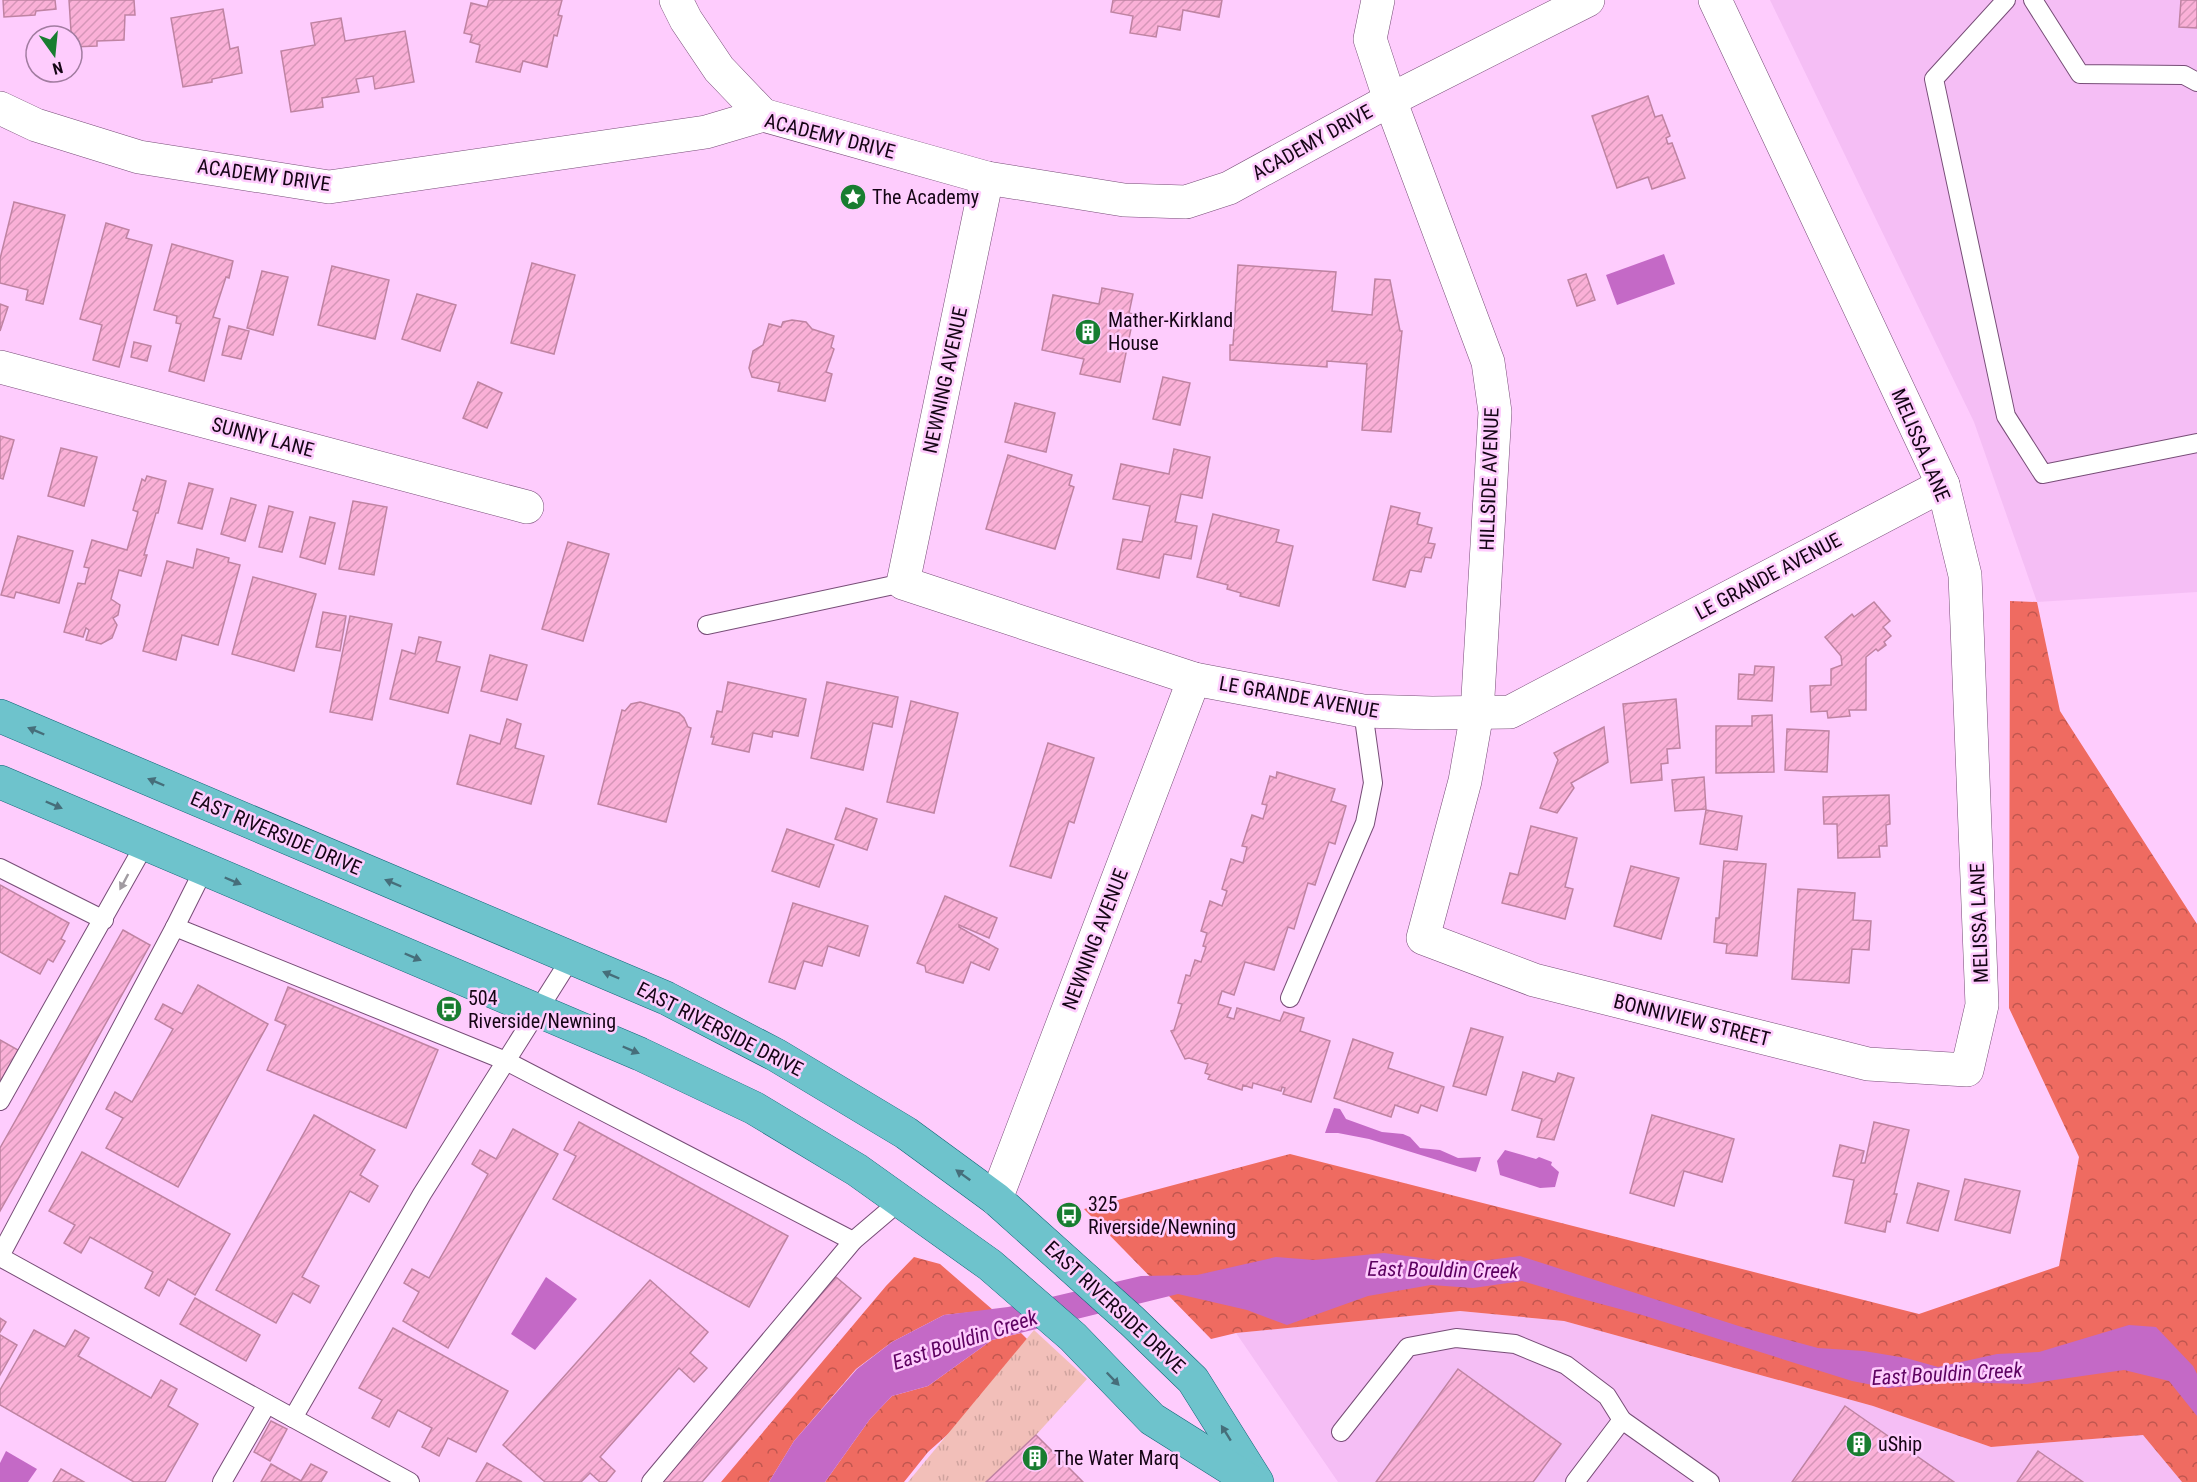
<svg xmlns="http://www.w3.org/2000/svg" width="2197" height="1482" font-family="'Roboto Condensed',sans-serif">
<style>
.built{fill:#f5bef5}
.forest{fill:url(#forest-crowns)}
.park{fill:url(#park-tufts)}
.water{fill:#c469c6}
.building{fill:url(#building-hatch);stroke:#bf83a2;stroke-width:1.5}
.lines{fill:none;stroke-linecap:round;stroke-linejoin:round}
.lane-casing{stroke:#774d77;stroke-width:20}
.street-casing{stroke:#774d77;stroke-width:34}
.primary-casing{stroke:#106676;stroke-width:34}
.lane{stroke:#fff;stroke-width:18}
.street{stroke:#fff;stroke-width:33}
.primary{stroke:#6ec3cc;stroke-width:33}
.oneway{fill:#466e7a}
.oneway2{fill:#a19ba1}
.labels{text-anchor:middle;stroke-width:5;stroke-linejoin:round;paint-order:stroke}
.street-label{font-size:20px;fill:#150515;stroke:#feccfd}
.poi-label{font-size:20px;fill:#150515;stroke:#feccfd;text-anchor:start}
.water-label{font-size:21px;font-style:italic;fill:#5d0160;stroke:#feccfd}
</style>
<defs>
<pattern id="forest-crowns" width="20" height="18" patternUnits="userSpaceOnUse" patternTransform="scale(1.5)"><rect width="20" height="18" fill="#ef6b61"/><path d="M2 6a3 3 0 1 1 6 0M12 15a3 3 0 1 1 6 0" fill="none" stroke="#c0564f"/></pattern>
<pattern id="park-tufts" width="24" height="20" patternUnits="userSpaceOnUse" patternTransform="scale(1.5)"><rect width="24" height="20" fill="#f2bfb9"/><path d="M3 7l-1-3M5 7V3M7 7l1-3M15 17l-1-3M17 17v-4M19 17l1-3" fill="none" stroke="#cfa39e"/></pattern>
<pattern id="building-hatch" width="6" height="6" patternUnits="userSpaceOnUse" patternTransform="scale(1.5)"><rect width="6" height="6" fill="#fab0d7"/><path d="M-1 1l2-2M0 6l6-6M5 7l2-2" fill="none" stroke="#d596b8"/></pattern>
</defs>
<rect width="100%" height="100%" fill="#feccfd"/>
<g class="built">
<polygon points="1770,0 2197,0 2197,592 2037,602 1974,422"/>
<polygon points="1460,1311 1564,1321 1873,1406 1991,1447 2143,1435 2182,1482 1338,1482 1236,1333"/>
</g>
<g class="forest">
<polygon points="2010,601 2037,602 2060,711 2197,924 2197,1482 2182,1482 2143,1435 1991,1447 1873,1406 1564,1321 1460,1311 1236,1333 1211,1339 1084,1209 1290,1154 1919,1314 2059,1266 2079,1157 2009,1008"/>
<polygon points="914,1257 940,1264 993,1310 944,1315 892,1342 856,1369 794,1441 769,1482 721,1482 886,1286"/>
<polygon points="1021,1333 1046,1358 974,1411 928,1452 904,1482 825,1482 870,1419 892,1396 928,1386 992,1340"/>
</g>
<polygon class="park" points="1034,1330 1087,1379 1036,1435 986,1482 908,1482"/>
<g class="water">
<polygon points="1664,254 1675,284 1617,305 1606,275"/>
<polygon points="1334,1108 1340,1109 1346,1119 1382,1132 1403,1134 1410,1137 1420,1148 1440,1150 1458,1158 1481,1157 1476,1172 1369,1139 1338,1133 1325,1133"/>
<polygon points="1505,1150 1536,1159 1539,1157 1552,1162 1551,1165 1559,1172 1555,1187 1540,1188 1500,1175 1497,1161"/>
<polygon points="1384,1253 1437,1260 1481,1261 1520,1256 1748,1329 1818,1348 1864,1351 1906,1358 1938,1367 1997,1354 2039,1352 2129,1325 2156,1327 2193,1366 2197,1374 2197,1416 2169,1381 2124,1370 2027,1384 1950,1382 1888,1388 1852,1381 1642,1315 1575,1297 1522,1281 1473,1288 1431,1285 1368,1296 1287,1325 1247,1310 1178,1294 992,1340 928,1386 892,1396 870,1419 825,1482 769,1482 794,1441 857,1369 892,1342 944,1315 1008,1307 1141,1276 1197,1275 1276,1257 1314,1260"/>
<polygon points="546,1277 577,1299 535,1350 511,1334"/>
<polygon points="6,1451 37,1469 28,1482 0,1482 0,1463"/>
</g>
<g class="building">
<polygon points="3,0 55,0 56,9 36,11 35,15 4,17"/>
<polygon points="69,0 134,0 135,15 125,15 124,40 97,41 97,46 72,47"/>
<polygon points="489,0 562,0 558,15 562,16 557,36 554,35 547,67 523,61 520,72 476,62 480,45 470,42 472,35 464,33 471,3 487,7"/>
<polygon points="1113,0 1222,0 1219,17 1183,10 1180,30 1158,26 1156,37 1130,33 1133,16 1111,12"/>
<polygon points="2181,0 2197,0 2197,28 2179,27"/>
<polygon points="223,9 230,49 238,47 242,73 212,79 212,82 183,87 171,18"/>
<polygon points="341,18 345,41 405,31 414,82 375,89 373,76 356,79 359,92 322,98 323,107 291,112 281,51 315,45 311,23"/>
<polygon points="1648,96 1655,117 1662,115 1670,136 1666,138 1668,144 1672,143 1685,178 1652,189 1648,177 1617,188 1592,116"/>
<polygon points="14,202 65,215 43,304 26,300 28,290 0,283 0,259"/>
<polygon points="106,223 129,230 126,238 152,245 119,367 93,360 102,325 80,319"/>
<polygon points="172,244 233,261 229,278 226,277 213,317 220,319 204,381 169,371 181,324 176,323 177,316 154,310"/>
<polygon points="532,263 575,275 554,354 511,343"/>
<polygon points="1238,265 1336,272 1332,311 1372,315 1375,279 1390,280 1400,331 1402,331 1391,432 1362,430 1367,364 1327,361 1327,367 1230,360 1230,345 1233,345"/>
<polygon points="332,266 389,280 375,339 318,325"/>
<polygon points="262,271 288,277 273,335 247,328"/>
<polygon points="1586,274 1595,300 1577,306 1568,280"/>
<polygon points="1102,288 1133,294 1129,313 1134,314 1120,382 1080,374 1084,359 1042,350 1053,295 1099,304"/>
<polygon points="417,294 456,305 440,351 402,339"/>
<polygon points="0,304 8,307 0,331"/>
<polygon points="792,320 806,322 812,329 834,336 831,347 834,349 826,372 832,374 825,401 778,391 780,383 752,377 749,368 753,351 763,345 769,324 781,327 783,322"/>
<polygon points="229,326 249,331 241,359 222,355"/>
<polygon points="134,342 151,346 147,361 131,357"/>
<polygon points="1163,377 1190,383 1180,425 1153,419"/>
<polygon points="478,382 502,393 487,428 463,418"/>
<polygon points="1015,403 1055,413 1046,452 1005,442"/>
<polygon points="0,436 14,440 3,479 0,478"/>
<polygon points="61,448 97,457 84,506 48,496"/>
<polygon points="1174,449 1210,457 1202,498 1181,494 1175,522 1197,526 1191,559 1164,554 1159,578 1117,569 1123,539 1142,542 1150,506 1113,499 1121,464 1169,474"/>
<polygon points="1008,455 1072,475 1069,485 1074,487 1055,549 986,529"/>
<polygon points="147,476 166,481 158,513 156,513 144,555 147,555 141,576 119,570 111,599 120,605 118,615 113,618 117,625 112,638 101,644 86,640 89,630 86,628 83,637 64,632 78,583 85,584 89,568 84,567 92,540 127,550 138,512 133,510 142,479 145,481"/>
<polygon points="189,483 213,489 202,529 178,523"/>
<polygon points="231,498 256,505 245,541 221,534"/>
<polygon points="353,501 387,507 374,575 339,569"/>
<polygon points="269,506 293,512 282,552 259,547"/>
<polygon points="1391,506 1420,513 1417,524 1432,528 1428,543 1435,544 1431,558 1425,557 1421,572 1410,570 1405,587 1373,580"/>
<polygon points="1213,514 1279,530 1276,542 1293,546 1279,606 1240,596 1241,593 1227,589 1228,585 1197,577"/>
<polygon points="310,517 335,523 325,564 300,557"/>
<polygon points="18,536 73,551 59,603 16,592 14,598 1,595"/>
<polygon points="568,542 609,554 583,641 542,629"/>
<polygon points="197,549 229,558 228,562 240,565 218,645 182,635 176,660 143,651 167,561 193,568"/>
<polygon points="253,577 316,594 294,671 232,654"/>
<polygon points="1874,602 1890,621 1883,627 1891,636 1884,642 1886,645 1878,651 1876,649 1866,657 1866,710 1849,710 1850,716 1828,718 1827,711 1811,712 1810,686 1831,685 1831,669 1842,665 1841,656 1825,637 1852,614 1854,617"/>
<polygon points="323,612 346,616 340,651 316,647"/>
<polygon points="350,616 392,624 372,720 330,712"/>
<polygon points="419,637 441,642 436,661 460,667 448,713 390,699 402,650 415,654"/>
<polygon points="490,655 527,665 517,700 481,691"/>
<polygon points="1755,666 1774,667 1772,701 1738,699 1739,674 1754,675"/>
<polygon points="728,682 806,699 798,736 773,731 772,737 753,733 749,752 712,744 714,737 711,737 717,711 722,712"/>
<polygon points="827,682 898,697 892,727 873,723 863,770 811,758"/>
<polygon points="1676,699 1680,748 1667,749 1668,763 1661,764 1662,780 1631,783 1623,704"/>
<polygon points="911,701 958,713 934,813 887,802"/>
<polygon points="640,702 679,713 684,718 688,727 691,728 666,822 598,804 622,710 625,711 631,704"/>
<polygon points="1772,715 1774,772 1716,773 1716,726 1752,726 1752,716"/>
<polygon points="507,719 521,724 515,748 544,756 531,804 457,784 470,735 500,744"/>
<polygon points="1604,727 1608,762 1571,783 1574,788 1557,813 1540,808 1558,760 1554,753"/>
<polygon points="1787,729 1829,731 1827,772 1785,770"/>
<polygon points="1048,743 1094,758 1074,823 1069,821 1051,878 1010,866"/>
<polygon points="1277,772 1335,789 1331,801 1346,806 1335,844 1329,842 1315,885 1308,883 1294,929 1288,927 1274,970 1245,962 1234,995 1222,991 1218,1004 1231,1008 1227,1017 1234,1019 1237,1008 1280,1021 1284,1012 1304,1018 1300,1031 1330,1041 1311,1102 1283,1094 1285,1088 1282,1087 1281,1091 1253,1083 1252,1088 1243,1085 1242,1090 1208,1079 1210,1075 1205,1073 1208,1064 1189,1058 1185,1059 1171,1031 1174,1030 1182,1004 1178,1003 1186,975 1190,976 1195,960 1201,962 1206,947 1203,946 1207,933 1201,931 1210,901 1222,906 1227,891 1222,889 1231,859 1243,863 1247,847 1242,846 1252,815 1263,819 1267,805 1262,804 1270,776 1276,778"/>
<polygon points="1704,777 1706,809 1675,811 1672,780"/>
<polygon points="1889,795 1890,824 1886,825 1887,846 1879,846 1880,857 1838,858 1837,824 1824,824 1823,797"/>
<polygon points="846,808 877,819 867,850 835,839"/>
<polygon points="1706,810 1742,816 1737,850 1700,844"/>
<polygon points="1531,826 1577,838 1565,887 1573,889 1565,919 1502,903 1510,873 1518,875"/>
<polygon points="787,829 834,845 819,887 772,871"/>
<polygon points="1724,861 1766,864 1757,956 1726,953 1727,944 1714,942 1716,918 1719,918"/>
<polygon points="1631,866 1679,878 1661,939 1614,926"/>
<polygon points="0,885 69,923 61,939 65,941 53,962 48,959 40,974 0,952"/>
<polygon points="1798,889 1855,893 1853,920 1871,921 1869,950 1852,949 1849,983 1792,979"/>
<polygon points="945,896 997,918 989,938 959,925 959,927 998,949 989,970 971,962 963,983 926,972 925,966 917,963"/>
<polygon points="793,903 868,926 859,956 828,946 822,966 804,961 795,989 769,982"/>
<polygon points="123,930 150,945 0,1211 0,1148"/>
<polygon points="198,985 268,1024 178,1187 106,1148 123,1118 106,1109 115,1092 132,1102 173,1029 155,1019 163,1004 182,1014"/>
<polygon points="288,987 438,1050 406,1128 267,1070 286,1025 275,1020"/>
<polygon points="1471,1028 1503,1037 1486,1095 1453,1086"/>
<polygon points="1353,1039 1393,1053 1388,1068 1444,1087 1437,1111 1421,1105 1418,1113 1395,1105 1391,1117 1334,1098"/>
<polygon points="0,1040 18,1050 0,1082"/>
<polygon points="1523,1072 1555,1082 1558,1073 1574,1078 1554,1140 1537,1137 1542,1119 1512,1110"/>
<polygon points="314,1115 375,1150 360,1175 378,1186 369,1202 350,1191 302,1277 319,1286 310,1303 293,1293 276,1323 216,1290"/>
<polygon points="1652,1115 1734,1139 1722,1182 1684,1171 1674,1206 1630,1193"/>
<polygon points="579,1122 788,1236 749,1307 553,1199 576,1156 564,1150"/>
<polygon points="1874,1122 1909,1130 1894,1194 1897,1194 1890,1222 1887,1221 1885,1232 1845,1223 1854,1180 1833,1176 1840,1145 1864,1151 1861,1163 1865,1163"/>
<polygon points="513,1129 558,1154 448,1348 403,1321 419,1292 404,1283 412,1269 429,1278 488,1174 472,1164 480,1150 496,1159"/>
<polygon points="82,1152 230,1234 195,1295 168,1279 159,1296 145,1288 153,1272 90,1237 81,1253 64,1243 75,1225 49,1211"/>
<polygon points="1965,1179 2020,1191 2010,1233 1955,1220"/>
<polygon points="1918,1183 1949,1191 1938,1231 1907,1223"/>
<polygon points="836,1277 861,1298 702,1482 661,1482"/>
<polygon points="650,1280 708,1332 690,1353 707,1368 694,1382 679,1368 600,1457 615,1471 606,1482 600,1482 590,1473 581,1482 545,1482 503,1445"/>
<polygon points="195,1298 260,1335 246,1361 180,1324"/>
<polygon points="0,1318 6,1322 0,1332"/>
<polygon points="393,1328 508,1391 476,1452 448,1438 439,1456 422,1447 432,1428 398,1410 389,1427 372,1418 382,1400 359,1388"/>
<polygon points="34,1330 65,1347 75,1330 89,1338 78,1356 151,1398 161,1380 177,1389 168,1406 198,1424 165,1482 134,1482 0,1405 0,1390"/>
<polygon points="0,1335 17,1345 0,1375"/>
<polygon points="1458,1369 1561,1444 1533,1482 1376,1482"/>
<polygon points="1845,1406 1954,1482 1792,1482"/>
<polygon points="271,1421 287,1429 270,1461 254,1452"/>
<polygon points="1036,1435 1083,1482 986,1482"/>
<polygon points="2038,1451 2083,1482 2017,1482"/>
<polygon points="487,1463 522,1482 476,1482"/>
<polygon points="271,1464 301,1481 311,1464 327,1472 321,1482 261,1482"/>
<polygon points="61,1469 84,1482 53,1482"/>
</g>
<g class="lines">
<defs>
<g id="lane">
<polyline points="2006,0 1934,79 2006,416 2043,474 2197,443"/>
<polyline points="2033,0 2080,74 2184,75 2197,82"/>
<polyline points="707,625 903,583"/>
<polyline points="0,868 104,920"/>
<polyline points="175,927 506,1061 853,1241 651,1482"/>
<polyline points="1290,998 1365,823 1373,783 1363,711"/>
<polyline points="0,1101 145,844"/>
<polyline points="853,1241 900,1201"/>
<polyline points="0,1256 175,927 204,869"/>
<polyline points="0,1257 293,1418"/>
<polyline points="1622,1420 1710,1482"/>
<polyline points="1341,1432 1408,1347 1456,1338 1515,1344 1566,1365 1607,1396 1622,1420 1575,1482"/>
<polyline points="222,1482 267,1404"/>
<polyline points="410,1482 293,1418 422,1194 571,958"/>
</g>
<g id="street">
<polyline points="676,0 686,20 719,69 763,115"/>
<polyline points="1378,0 1370,39 1390,100 1488,362 1495,412 1477,713 1465,781 1423,938 1534,980 1868,1064 1967,1070 1982,1005 1965,575 1943,485 1715,0"/>
<polyline points="0,108 36,125 139,157 329,187 706,132 763,115 987,178 1124,200 1186,202 1229,188 1390,100 1588,0"/>
<polyline points="987,178 903,583 1194,679 1363,711 1432,713 1510,712 1943,485"/>
<polyline points="0,367 527,507"/>
<polyline points="996,1199 1194,679"/>
</g>
<g id="primary">
<polyline points="0,716 666,998 776,1055 906,1133 996,1199 1132,1321 1193,1380 1257,1482"/>
<polyline points="0,782 640,1054 754,1108 857,1170 990,1265 1073,1337 1152,1419 1252,1482"/>
</g>
</defs>
<use href="#lane" class="lane-casing"/>
<use href="#street" class="street-casing"/>
<use href="#primary" class="primary-casing"/>
<use href="#lane" class="lane"/>
<use href="#street" class="street"/>
<use href="#primary" class="primary"/>
</g>
<defs><path id="oneway-solid" d="M-6-.8H1V-3.2L6.5 0L1 3.2V.8H-6Z" transform="scale(1.5)"/></defs>
<g class="oneway">
<use href="#oneway-solid" transform="translate(36 731) rotate(-157)"/>
<use href="#oneway-solid" transform="translate(156 782) rotate(-157)"/>
<use href="#oneway-solid" transform="translate(54 805) rotate(23)"/>
<use href="#oneway-solid" transform="translate(233 881) rotate(23)"/>
<use href="#oneway-solid" transform="translate(393 883) rotate(-157)"/>
<use href="#oneway-solid" transform="translate(413 957) rotate(23)"/>
<use href="#oneway-solid" transform="translate(611 975) rotate(-157)"/>
<use href="#oneway-solid" transform="translate(631 1050) rotate(23)"/>
<use href="#oneway-solid" transform="translate(963 1175) rotate(-144)"/>
<use href="#oneway-solid" transform="translate(1113 1379) rotate(46)"/>
<use href="#oneway-solid" transform="translate(1226 1433) rotate(-122)"/>
</g>
<use class="oneway2" href="#oneway-solid" transform="translate(124 882) rotate(118)"/>
<defs>
<symbol id="sight-disc" viewBox="-11 -11 22 22"><circle r="9.5" fill="#187d30" stroke="#feccfd"/><path d="M0-6L1.8-2.2L6-1.7L2.9 1.2L3.7 5.4L0 3.3L-3.7 5.4L-2.9 1.2L-6-1.7L-1.8-2.2Z" fill="#fff"/></symbol>
<symbol id="building-disc" viewBox="-11 -11 22 22"><circle r="9.5" fill="#187d30" stroke="#feccfd"/><path d="M-4-6H4V6H1V3H-1V6H-4ZM-2.5-4.3h1.7v1.8h-1.7ZM.8-4.3h1.7v1.8H.8ZM-2.5-1h1.7V.8h-1.7ZM.8-1h1.7V.8H.8Z" fill="#fff"/></symbol>
<symbol id="bus-disc" viewBox="-11 -11 22 22"><circle r="9.5" fill="#187d30" stroke="#feccfd"/><path d="M-5-6H5V4H4V6H2V4H-2V6H-4V4H-5ZM-3.5-4V0h7V-4ZM-3.5 1.2v1.5H-2V1.2ZM2 1.2v1.5H3.5V1.2Z" fill="#fff"/></symbol>
</defs>
<g fill-rule="evenodd">
<use href="#sight-disc" x="838" y="182" width="30" height="30"/>
<use href="#building-disc" x="1073" y="317" width="30" height="30"/>
<use href="#bus-disc" x="434" y="994" width="30" height="30"/>
<use href="#bus-disc" x="1054" y="1200" width="30" height="30"/>
<use href="#building-disc" x="1844" y="1429" width="30" height="30"/>
<use href="#building-disc" x="1020" y="1443" width="30" height="30"/>
</g>
<g class="labels">
<g class="street-label">
<text transform="translate(830 136) rotate(14)" y="7">ACADEMY DRIVE</text>
<text transform="translate(1312 142) rotate(-29)" y="7">ACADEMY DRIVE</text>
<text transform="translate(264 175) rotate(8)" y="7">ACADEMY DRIVE</text>
<text transform="translate(945 380) rotate(-78)" y="7">NEWNING AVENUE</text>
<text transform="translate(263 437) rotate(15)" y="7">SUNNY LANE</text>
<text transform="translate(1921 445) rotate(67)" y="7">MELISSA LANE</text>
<text transform="translate(1489 479) rotate(-88)" y="7">HILLSIDE AVENUE</text>
<text transform="translate(1768 576) rotate(-28)" y="7">LE GRANDE AVENUE</text>
<text transform="translate(1299 697) rotate(10)" y="7">LE GRANDE AVENUE</text>
<text transform="translate(276 833) rotate(23)" y="7">EAST RIVERSIDE DRIVE</text>
<text transform="translate(1979 923) rotate(-92)" y="7">MELISSA LANE</text>
<text transform="translate(1095 939) rotate(-69)" y="7">NEWNING AVENUE</text>
<text transform="translate(1692 1020) rotate(14)" y="7">BONNIVIEW STREET</text>
<text transform="translate(720 1029) rotate(27)" y="7">EAST RIVERSIDE DRIVE</text>
<text transform="translate(1115 1307) rotate(43)" y="7">EAST RIVERSIDE DRIVE</text>
</g>
<g class="poi-label">
<text x="872" y="204">The Academy</text>
<text x="1108" y="327">Mather-Kirkland<tspan x="1108" dy="23">House</tspan></text>
<text x="468" y="1005">504<tspan x="468" dy="23">Riverside/Newning</tspan></text>
<text x="1088" y="1211">325<tspan x="1088" dy="23">Riverside/Newning</tspan></text>
<text x="1878" y="1451">uShip</text>
<text x="1054" y="1465">The Water Marq</text>
</g>
<g class="water-label">
<text transform="translate(1443 1270) rotate(1)" y="7">East Bouldin Creek</text>
<text transform="translate(965 1340) rotate(-18)" y="7">East Bouldin Creek</text>
<text transform="translate(1947 1374) rotate(-3)" y="7">East Bouldin Creek</text>
</g>
</g>
<g transform="translate(54 54) rotate(165)"><circle r="28" fill="#feccfd" stroke="#a17ca0" stroke-width="1.5"/>
<path d="M0-4.5L10 22L0 15L-10 22Z" fill="#187d30"/>
<text y="-9" font-size="16" font-weight="bold" text-anchor="middle" fill="#150515">N</text>
</g>
</svg>
